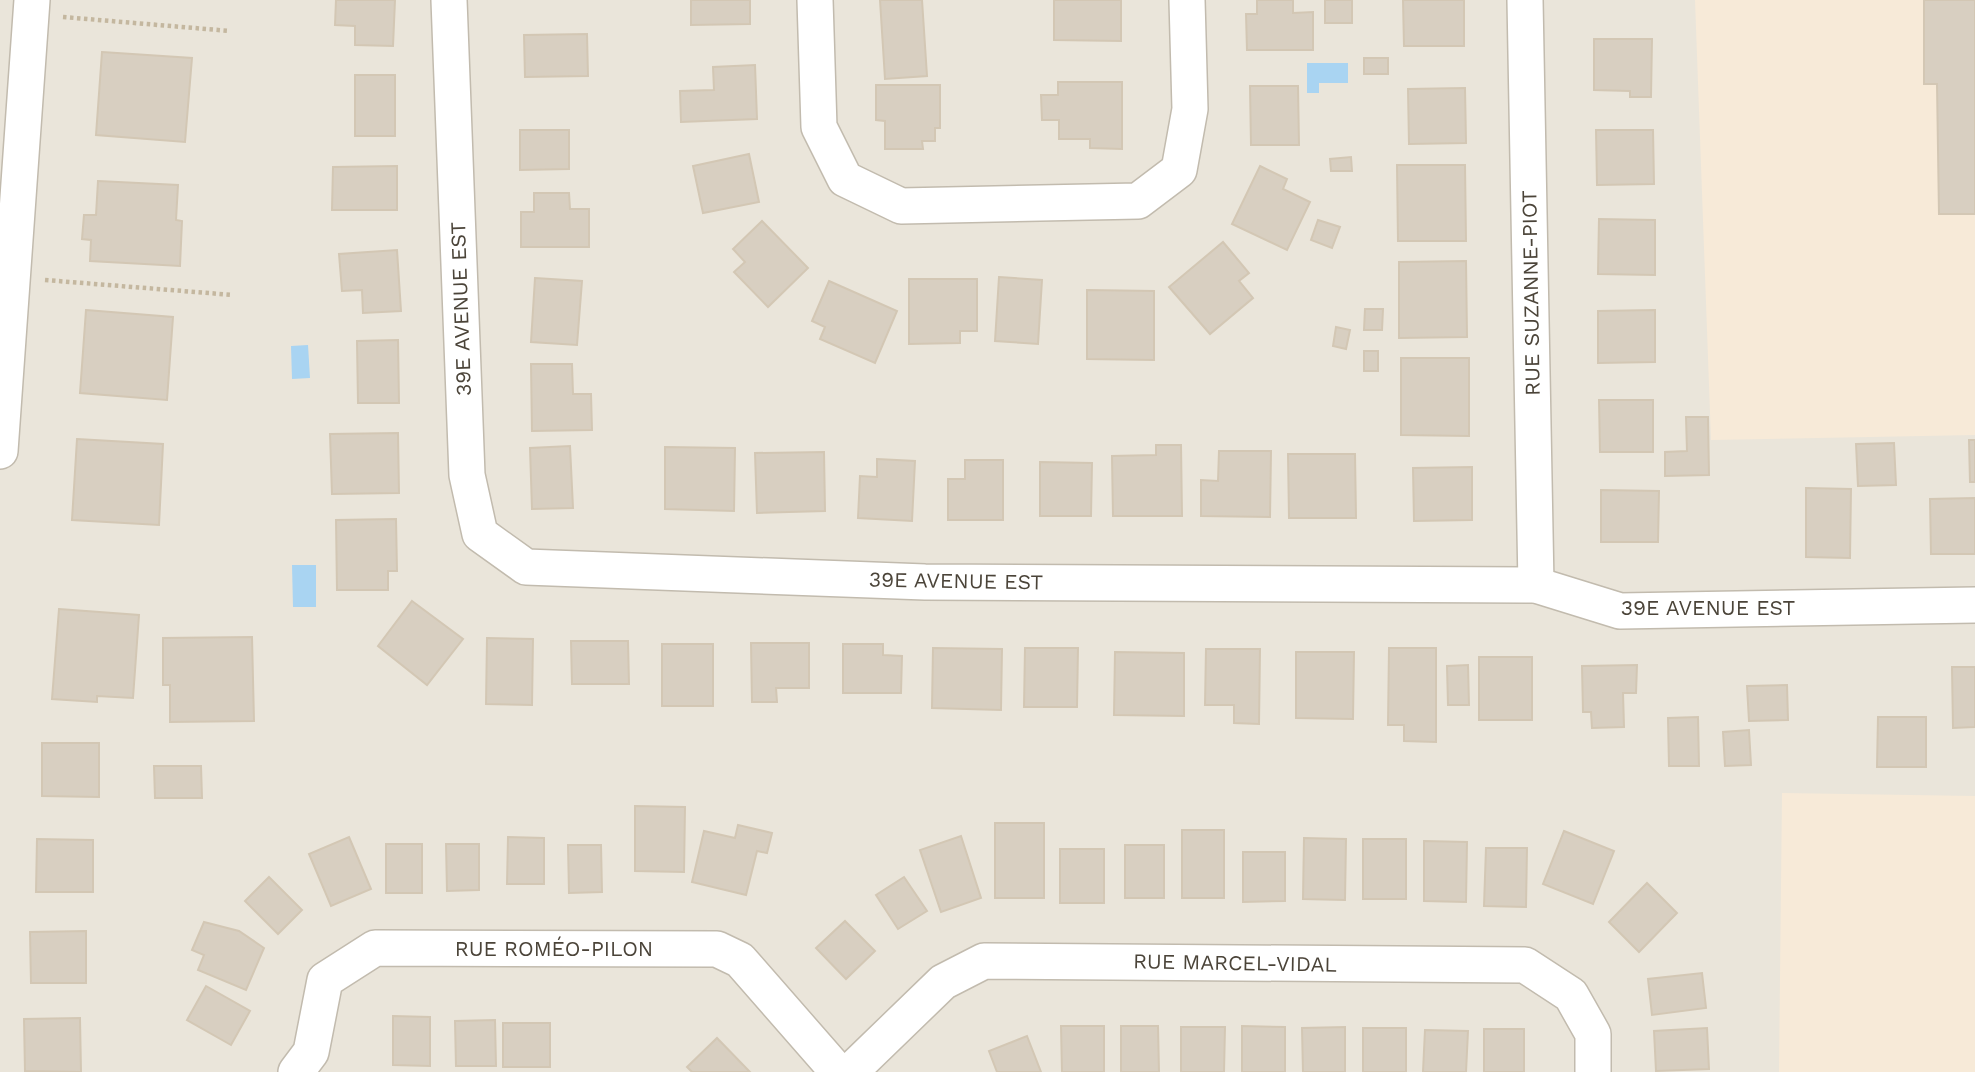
<svg xmlns="http://www.w3.org/2000/svg" width="1975" height="1072" font-family="'Work Sans',sans-serif">
<style>
.residential{fill:#eae5da}
.commercial{fill:#f7ead8}
.water{fill:#a9d4f2}
.building{fill:#d8cfc1;stroke:#d3c7b4;stroke-width:2}
.lines{fill:none;stroke-linecap:round;stroke-linejoin:round}
.street-casing{stroke:#c2bbae;stroke-width:38}
.path{stroke:#c4b79f;stroke-width:4.5;stroke-dasharray:3.5 3.5;stroke-linecap:butt}
.street{stroke:#fff;stroke-width:35}
.labels{text-anchor:middle;stroke-width:7;stroke-linejoin:round;paint-order:stroke}
.street-label{font-size:21px;fill:#4b4439;stroke:#fff}
</style>
<rect width="100%" height="100%" fill="#f6f3ec"/>
<rect class="residential" x="0" y="0" width="1975" height="1072"/>
<g class="commercial">
<polygon points="1695,0 1975,0 1975,435 1711,440"/>
<polygon points="1782,793 1975,796 1975,1072 1779,1072"/>
</g>
<g class="water">
<polygon points="1307,63 1348,63 1348,83 1319,83 1319,93 1307,93"/>
<polygon points="308,345 310,378 292,379 291,346"/>
<polygon points="292,565 316,565 316,607 293,607"/>
</g>
<g class="building">
<polygon points="336,0 395,0 393,46 355,45 355,26 335,25"/>
<polygon points="691,0 750,0 750,24 691,25"/>
<polygon points="880,0 922,0 927,76 885,79"/>
<polygon points="1054,0 1121,0 1121,41 1054,40"/>
<polygon points="1257,0 1293,0 1293,13 1313,12 1313,50 1247,50 1246,14 1257,14"/>
<rect x="1325" y="0" width="27" height="23"/>
<polygon points="1403,0 1464,0 1464,46 1404,46"/>
<polygon points="1924,0 1975,0 1975,214 1939,214 1937,84 1924,84"/>
<polygon points="587,34 588,76 525,77 524,35"/>
<polygon points="1594,39 1652,39 1651,97 1630,97 1630,91 1594,90"/>
<polygon points="102,52 192,58 185,142 96,135"/>
<rect x="1364" y="58" width="24" height="16"/>
<polygon points="755,65 757,119 681,122 680,91 714,90 713,67"/>
<rect x="355" y="75" width="40" height="61"/>
<polygon points="1058,82 1122,82 1122,149 1090,148 1090,139 1059,139 1059,120 1042,120 1041,95 1058,95"/>
<polygon points="876,85 940,85 940,128 935,128 935,141 922,141 923,149 885,149 885,121 876,120"/>
<polygon points="1250,86 1298,86 1299,145 1251,145"/>
<polygon points="1465,88 1466,143 1409,144 1408,89"/>
<polygon points="520,130 569,130 569,169 520,170"/>
<polygon points="1596,130 1653,130 1654,184 1597,185"/>
<polygon points="749,154 759,202 703,213 693,166"/>
<polygon points="1351,157 1352,171 1331,171 1330,159"/>
<polygon points="1397,165 1465,165 1466,241 1398,241"/>
<polygon points="397,166 397,210 332,210 333,167"/>
<polygon points="1260,166 1287,179 1283,189 1310,202 1287,250 1232,224"/>
<polygon points="98,181 178,185 176,220 182,221 180,266 90,261 91,240 82,239 84,215 96,215"/>
<polygon points="534,193 569,193 570,209 589,209 589,247 521,247 521,212 534,212"/>
<polygon points="1599,219 1655,220 1655,275 1598,274"/>
<polygon points="1318,220 1340,227 1332,248 1311,240"/>
<polygon points="762,221 808,268 768,307 734,272 745,262 733,249"/>
<polygon points="1223,242 1249,273 1239,281 1253,298 1210,334 1169,287"/>
<polygon points="397,250 401,311 363,313 362,290 342,291 339,254"/>
<polygon points="1466,261 1467,337 1399,338 1399,262"/>
<polygon points="999,277 1042,280 1038,344 995,341"/>
<polygon points="535,278 582,281 577,345 531,342"/>
<polygon points="909,279 977,279 977,331 960,331 960,343 909,344"/>
<polygon points="829,281 897,311 875,363 820,339 825,327 812,321"/>
<polygon points="1087,290 1154,291 1154,360 1087,359"/>
<polygon points="1365,309 1383,309 1382,330 1364,330"/>
<polygon points="86,310 173,317 167,400 80,393"/>
<polygon points="1655,310 1655,362 1598,363 1598,311"/>
<polygon points="1336,327 1350,330 1346,349 1333,346"/>
<polygon points="398,340 399,403 358,403 357,341"/>
<rect x="1364" y="351" width="14" height="20"/>
<polygon points="1401,358 1469,358 1469,436 1401,435"/>
<polygon points="531,364 572,364 573,394 591,394 592,430 532,431"/>
<polygon points="1599,400 1653,400 1653,452 1600,452"/>
<polygon points="1686,417 1708,417 1709,475 1665,476 1665,452 1687,451"/>
<polygon points="398,433 399,493 332,494 330,434"/>
<polygon points="77,439 163,444 159,525 72,520"/>
<polygon points="1969,440 1975,440 1975,482 1970,482"/>
<polygon points="1894,443 1896,485 1858,486 1856,444"/>
<polygon points="1156,445 1181,445 1182,516 1113,516 1112,456 1156,455"/>
<polygon points="570,446 573,508 532,509 530,448"/>
<polygon points="665,447 735,448 734,511 665,509"/>
<polygon points="1219,451 1271,451 1270,517 1201,516 1201,480 1218,481"/>
<polygon points="824,452 825,511 757,513 755,453"/>
<polygon points="1288,454 1355,454 1356,518 1289,518"/>
<polygon points="877,459 915,461 912,521 858,518 860,476 877,477"/>
<polygon points="965,460 1003,460 1003,520 948,520 948,479 965,479"/>
<polygon points="1040,462 1092,463 1091,516 1040,516"/>
<polygon points="1472,467 1472,520 1414,521 1413,468"/>
<polygon points="1806,488 1851,489 1850,558 1806,557"/>
<polygon points="1601,490 1659,491 1658,542 1601,542"/>
<polygon points="1975,498 1975,554 1931,554 1930,499"/>
<polygon points="396,519 397,571 388,571 388,590 337,590 336,520"/>
<polygon points="412,601 463,639 427,685 378,646"/>
<polygon points="59,609 139,615 133,698 97,696 97,702 52,699"/>
<polygon points="252,637 254,721 170,722 170,685 163,685 163,638"/>
<polygon points="487,638 533,639 532,705 486,704"/>
<polygon points="571,641 628,641 629,684 572,684"/>
<polygon points="751,643 809,643 809,688 776,688 777,702 752,702"/>
<rect x="662" y="644" width="51" height="62"/>
<polygon points="843,644 883,644 883,655 902,656 901,693 843,693"/>
<polygon points="933,648 1002,649 1001,710 932,708"/>
<polygon points="1025,648 1078,648 1077,707 1024,707"/>
<polygon points="1389,648 1436,648 1436,742 1404,741 1404,725 1388,725"/>
<polygon points="1206,649 1260,649 1259,724 1234,723 1234,705 1205,705"/>
<polygon points="1115,652 1184,653 1184,716 1114,715"/>
<polygon points="1296,652 1354,652 1353,719 1296,718"/>
<rect x="1479" y="657" width="53" height="63"/>
<polygon points="1468,665 1469,705 1448,705 1447,666"/>
<polygon points="1637,665 1636,693 1623,693 1624,727 1592,728 1591,712 1583,712 1582,666"/>
<polygon points="1952,667 1975,667 1975,727 1953,728"/>
<polygon points="1787,685 1788,720 1749,721 1747,686"/>
<polygon points="1698,717 1699,766 1669,766 1668,718"/>
<polygon points="1878,717 1926,717 1926,767 1877,767"/>
<polygon points="1749,730 1751,765 1725,766 1723,732"/>
<polygon points="42,743 99,743 99,797 42,796"/>
<polygon points="154,766 201,766 202,798 155,798"/>
<polygon points="635,806 685,807 684,872 635,871"/>
<rect x="995" y="823" width="49" height="75"/>
<polygon points="738,825 772,833 767,853 757,851 746,895 692,882 704,831 735,838"/>
<rect x="1182" y="830" width="42" height="68"/>
<polygon points="1564,831 1614,851 1593,904 1543,884"/>
<polygon points="961,836 981,898 941,912 920,850"/>
<polygon points="349,837 371,889 331,906 309,854"/>
<polygon points="508,837 544,838 544,884 507,884"/>
<polygon points="1304,838 1346,839 1345,900 1303,899"/>
<polygon points="37,839 93,840 93,892 36,892"/>
<rect x="1363" y="839" width="43" height="60"/>
<polygon points="1424,841 1467,842 1466,902 1424,901"/>
<rect x="386" y="844" width="36" height="49"/>
<polygon points="446,844 479,844 479,890 447,891"/>
<polygon points="568,845 601,845 602,892 569,893"/>
<rect x="1125" y="845" width="39" height="53"/>
<polygon points="1486,848 1527,848 1526,907 1484,906"/>
<rect x="1060" y="849" width="44" height="54"/>
<polygon points="1243,852 1285,852 1285,901 1243,902"/>
<polygon points="269,877 302,910 278,934 245,901"/>
<polygon points="904,877 927,911 898,929 876,895"/>
<polygon points="1647,883 1677,913 1639,952 1609,922"/>
<polygon points="845,921 875,951 846,979 816,948"/>
<polygon points="204,922 239,931 264,948 246,990 198,970 204,955 192,950"/>
<polygon points="86,931 86,983 31,983 30,932"/>
<polygon points="1702,973 1706,1008 1652,1015 1648,979"/>
<polygon points="206,986 250,1011 231,1045 187,1020"/>
<polygon points="393,1016 430,1017 430,1066 393,1065"/>
<polygon points="80,1018 81,1072 25,1071 24,1019"/>
<polygon points="495,1020 496,1066 456,1066 455,1021"/>
<rect x="503" y="1023" width="47" height="44"/>
<polygon points="1061,1026 1104,1026 1104,1072 1062,1072"/>
<polygon points="1121,1026 1158,1026 1159,1072 1121,1072"/>
<polygon points="1242,1026 1285,1027 1285,1072 1242,1072"/>
<polygon points="1181,1027 1225,1027 1224,1072 1181,1072"/>
<polygon points="1345,1027 1345,1072 1303,1072 1302,1028"/>
<rect x="1363" y="1028" width="43" height="44"/>
<polygon points="1707,1028 1709,1069 1656,1071 1654,1031"/>
<rect x="1484" y="1029" width="40" height="43"/>
<polygon points="1425,1030 1468,1031 1466,1072 1423,1072"/>
<polygon points="1027,1036 1041,1072 997,1072 989,1051"/>
<polygon points="717,1038 750,1072 692,1072 687,1067"/>
</g>
<g class="lines">
<defs>
<g id="street">
<polyline points="449,0 467,475 480,534 526,567 925,582 1536,585 1620,611 1975,605"/>
<polyline points="815,0 819,127 845,179 901,206 1138,201 1179,170 1190,109 1187,0"/>
<polyline points="1525,0 1536,585"/>
<polyline points="0,451 32,0"/>
<polyline points="296,1072 311,1052 325,980 375,948 717,949 740,960 838,1072"/>
<polyline points="850,1072 943,982 984,961 1525,965 1571,995 1593,1034 1593,1072"/>
</g>
</defs>
<use href="#street" class="street-casing"/>
<g class="path">
<polyline points="63,17 230,31"/>
<polyline points="45,280 233,295"/>
</g>
<use href="#street" class="street"/>
</g>
<g class="labels">
<g class="street-label">
<text transform="translate(1531 293) rotate(-91)" y="7">RUE SUZANNE-PIOT</text>
<text transform="translate(461 309) rotate(-92)" y="7">39E AVENUE EST</text>
<text transform="translate(956 581) rotate(1)" y="7">39E AVENUE EST</text>
<text x="1708" y="615">39E AVENUE EST</text>
<text x="554" y="956">RUE ROMÉO-PILON</text>
<text transform="translate(1235 963) rotate(1)" y="7">RUE MARCEL-VIDAL</text>
</g>
</g>
</svg>
